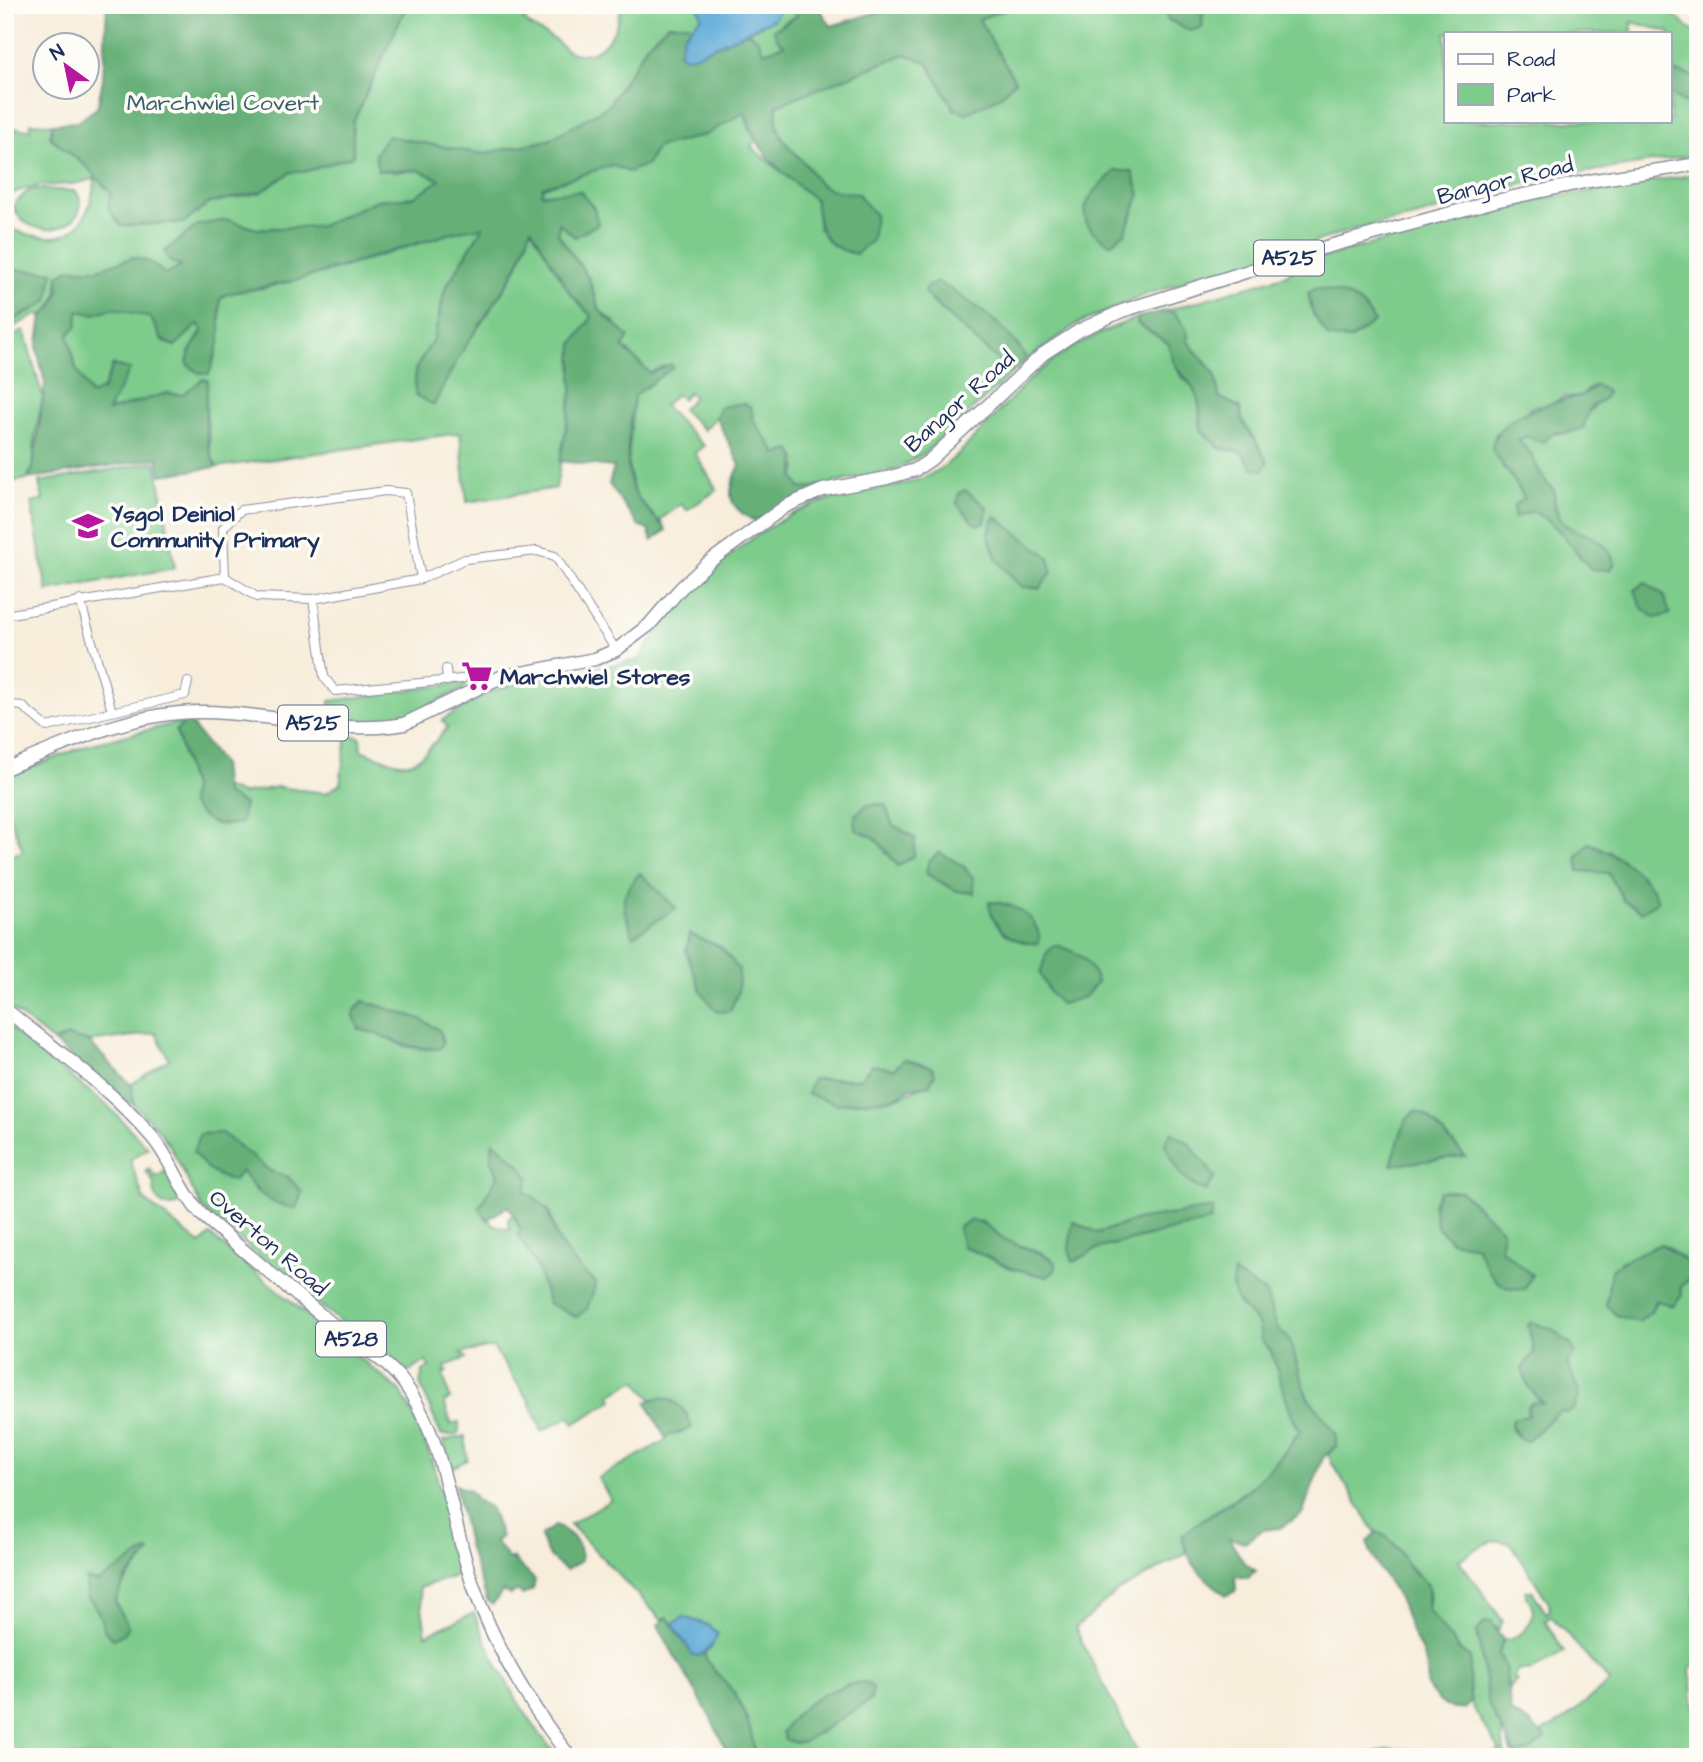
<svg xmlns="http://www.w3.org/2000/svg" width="1703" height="1762" font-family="'Architects Daughter',sans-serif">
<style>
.green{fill:#7ecc8c;stroke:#4c7e75;stroke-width:2;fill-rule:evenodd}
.forest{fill:#66b078;stroke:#40706b;stroke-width:2}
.water{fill:#5faad7;stroke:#3d6c9a;stroke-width:2}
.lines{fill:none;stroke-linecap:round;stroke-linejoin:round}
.street-casing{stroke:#898e9c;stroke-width:10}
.primary-casing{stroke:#898e9c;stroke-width:15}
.street{stroke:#fff;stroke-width:8}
.primary{stroke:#fff;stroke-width:12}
.labels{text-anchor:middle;stroke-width:7;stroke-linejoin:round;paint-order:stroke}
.shield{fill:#fdfcf7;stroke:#5f6c8c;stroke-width:2}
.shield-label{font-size:21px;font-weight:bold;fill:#1b2f5e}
.park-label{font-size:23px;fill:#395e6c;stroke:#fdfcf7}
.street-label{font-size:23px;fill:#1b2f5e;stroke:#fdfcf7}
.poi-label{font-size:23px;font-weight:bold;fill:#1b2f5e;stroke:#fdfcf7;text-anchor:start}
</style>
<rect width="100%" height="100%" fill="#fdfcf7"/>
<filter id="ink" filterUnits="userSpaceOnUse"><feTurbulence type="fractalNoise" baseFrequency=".0143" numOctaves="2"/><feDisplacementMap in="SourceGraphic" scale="14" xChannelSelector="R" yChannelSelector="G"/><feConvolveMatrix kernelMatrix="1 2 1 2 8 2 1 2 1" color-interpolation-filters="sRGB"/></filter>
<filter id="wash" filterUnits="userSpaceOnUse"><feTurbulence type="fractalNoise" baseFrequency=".00686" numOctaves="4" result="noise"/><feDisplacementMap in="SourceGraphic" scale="28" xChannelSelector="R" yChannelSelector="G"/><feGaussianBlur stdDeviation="1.57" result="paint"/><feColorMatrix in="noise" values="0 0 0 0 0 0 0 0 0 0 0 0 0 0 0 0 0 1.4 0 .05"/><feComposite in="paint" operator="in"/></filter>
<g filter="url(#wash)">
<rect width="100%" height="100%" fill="#f7edda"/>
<g class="green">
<path d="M407 5H515C531 31 526 23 550 37 559 41 563 50 573 53 603 60 618 30 621 5H697L702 16 692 27 689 24H667L608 106 549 140 482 154 387 136 392 172 418 170 440 180 414 197 377 200 321 226 257 229 228 220 181 266 166 276 152 263 134 257 99 269H70L58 276C59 295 55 304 42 317L37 314 5 332V325L48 301 53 272 5 269V227C59 248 88 239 95 178 65 191 42 178 9 195L11 192 5 187V137L13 136 15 128 30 130 31 123 53 124 50 137 87 167 111 193 121 226 185 222 209 203 261 192 291 172H304L353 156V122Z"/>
<polygon points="783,5 795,10 797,16 782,23 784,45 764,53 757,38 747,32 774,19"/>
<path d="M1017 5H1164L1163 8 1203 10 1198 5H1610L1616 9 1614 5H1679L1676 17 1698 36V83L1691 75 1670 71 1669 32 1632 22V33H1446V121H1670V94L1698 110V155L1535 180 1415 217 1359 228 1150 293 1077 324 1027 360C1006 319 969 314 929 299L1012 373 925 453 895 470 801 490 794 478 797 467 777 454 753 420 721 407 716 417 704 430 682 409 694 397 689 392 682 399 676 394 664 406 704 446 695 453 717 490 687 510 681 504 660 520 666 530 636 496 632 485 628 462 634 395 664 366 650 373 623 347 616 323 600 311 588 277 558 234V222L540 194 543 187 612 165H646L657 147 705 135 745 112 750 131 756 139 751 147 815 199 819 229 858 194 834 191 819 184 782 140 775 122 777 105 905 54 927 62 954 109 979 19Z"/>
<path d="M1698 174V647L1695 649 1698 654V1593L1694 1595V1605L1698 1609V1661L1691 1669 1694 1709 1698 1707V1757H1512L1508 1742 1515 1754 1545 1739 1542 1732 1564 1720 1610 1682 1551 1616 1545 1621 1564 1652 1530 1671 1519 1670 1513 1676 1517 1681 1508 1689 1505 1666 1499 1654 1503 1640C1519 1641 1537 1622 1532 1606 1530 1599 1526 1599 1526 1591H1532L1546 1613 1550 1610 1549 1603 1512 1545C1492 1533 1476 1550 1459 1560L1503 1621 1498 1630 1491 1622 1484 1623 1482 1656 1489 1706 1501 1728 1505 1757H1483L1500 1751C1490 1733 1472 1712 1468 1692 1467 1682 1471 1669 1470 1658L1459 1650 1428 1610 1430 1596 1428 1585 1376 1533 1331 1461 1328 1454 1336 1446V1433L1307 1396 1289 1339 1277 1329 1271 1312 1234 1274 1232 1287 1238 1303 1259 1325 1261 1340 1271 1351 1292 1416 1300 1430C1289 1448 1263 1479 1245 1491 1224 1506 1201 1518 1183 1536L1186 1554 1117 1592 1075 1628 1140 1757H755C753 1735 745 1707 731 1689 721 1676 710 1670 704 1654L712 1647 708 1625C692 1622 688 1613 673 1624L667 1617 661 1619 570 1524 611 1500 598 1478 666 1440 665 1437 692 1428 687 1414 671 1399H651L636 1380 610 1395 613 1400 574 1424 570 1416 542 1431 529 1401 493 1347 461 1353 466 1358 445 1366 447 1372 443 1373 450 1399 444 1402 451 1424 459 1422V1432L455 1435H441L420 1384 423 1371 429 1367 426 1361 411 1371 400 1370 203 1210 170 1146 156 1127 134 1105 130 1085 169 1059 156 1033 89 1042 68 1036 54 1042 5 1004V858L23 851 5 805V777L88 745 188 720 176 730 192 787 191 803 225 794 223 787 241 794 277 787 326 793 340 784 347 735 360 737 361 750C415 771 410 770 448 727L442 720 490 692 519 682 639 660C683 589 758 517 841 496 877 488 916 488 947 464 977 439 1001 407 1029 380 1061 350 1099 332 1139 317L1137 323 1169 344 1180 375 1192 386 1199 402 1201 430 1219 448 1242 452 1253 468 1263 452 1242 420 1240 408 1219 397 1215 374 1188 342 1187 330 1175 313 1165 311 1287 275 1297 264 1547 198ZM1595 385 1607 392C1603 400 1576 423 1568 433L1527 436 1518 441C1536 459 1536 476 1554 490 1554 518 1563 526 1587 537L1580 557C1569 536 1553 521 1532 510L1514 518V506L1524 498 1515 477 1503 469 1496 434 1534 406 1550 405 1564 397H1578ZM1645 582 1664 596 1669 614 1655 617 1641 607ZM885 804 892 824 915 838 882 845 874 837 856 829 855 815 867 805ZM1609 851 1653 889 1624 901 1608 873ZM363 1001 421 1019 438 1049C391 1050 385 1039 363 1001ZM894 1069 929 1085C915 1088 906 1095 892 1099 871 1105 853 1089 836 1078L860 1079ZM1426 1115 1464 1155 1391 1165 1405 1121ZM493 1141 525 1192 549 1210 557 1238 575 1265 596 1283 566 1309 548 1303 537 1267 513 1214 508 1219 510 1229C494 1227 488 1222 480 1208L498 1176 491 1158ZM245 1154 270 1171 288 1177 258 1193 241 1171ZM1461 1191 1502 1230 1501 1249 1515 1262 1468 1242ZM1213 1209 1210 1221 1099 1248 1073 1222 1097 1233 1137 1220ZM981 1221 1006 1241 1044 1253 1047 1277 1011 1268 963 1246ZM1661 1244 1670 1248 1680 1259 1651 1312 1620 1261 1635 1258ZM1552 1329 1573 1347 1567 1363 1576 1385 1527 1441 1520 1439 1511 1429 1543 1404 1529 1388 1522 1369 1534 1352V1341ZM847 1684 873 1688 871 1700 803 1742 808 1705Z"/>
<path d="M38 189 76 191C99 224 29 250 13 205L29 190Z"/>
<path d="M483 227 445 289 434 338 415 370 434 405C445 382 456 358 471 337 495 302 523 270 530 227L570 293 592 317 573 344 572 393 556 488 467 502 460 433 217 467 211 456 203 379 182 396 145 400 107 412 118 387 113 365 103 389 91 395 76 369 68 335 77 326 78 310 94 314 114 308 151 318 162 340 175 346 197 324 203 330 190 351 220 340V299L227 293 264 288 341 268 458 231Z"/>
<polygon points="24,330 43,398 35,435 33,468 27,479 5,483 5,341"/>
<polygon points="156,462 175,568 47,591 31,503 43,500 39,482"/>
<polygon points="466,682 465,688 395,722 330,720 330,701"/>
<path d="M5 1024 110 1108 148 1148 130 1160 144 1200 200 1244 210 1235 400 1391C435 1447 445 1512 461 1574L419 1588 426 1635 474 1613C495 1665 521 1714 558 1757H5ZM150 1552 118 1591 115 1602 128 1626 105 1631C102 1611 87 1600 86 1580L98 1582Z"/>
<path d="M149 1169 156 1177 166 1171 179 1196V1204C161 1211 153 1198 154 1183L146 1171Z"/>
<polygon points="465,1436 467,1460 452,1468 443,1441"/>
</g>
<g class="forest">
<polygon points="107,5 407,5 353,122 353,156 304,172 291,172 261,192 209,203 185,222 121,226 108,208 111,193 87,167 50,137 53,124 77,122 97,108 103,79"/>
<path d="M784 5H817L831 26 900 5H1017L979 19 1015 81 999 97 967 113 954 109 927 62 905 54 777 105C774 139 787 143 807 166 812 172 815 180 820 184 831 192 845 192 858 194L875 215 872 240 856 254C822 247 819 231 815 199 782 174 756 153 745 112L705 135 657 147 646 165 628 172 612 165 543 187 541 194 580 191 594 208 598 224 575 237 559 223 558 234 588 277 600 311 629 337 623 347 650 373 671 364 673 367 634 396C631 425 620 469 637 496 644 508 657 519 666 530L652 541 648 530 638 525 609 484 614 467 560 461 572 393 573 344 592 317 570 293 531 228C520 271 495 302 471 338 456 359 445 383 434 405L415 395V370L434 338 445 289 483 227 458 231 297 280 227 294 220 299V340L209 374 199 373 187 364 190 351 203 330 198 324 175 346 162 340 151 318 114 308 94 314 78 311 77 326 68 335 76 369 91 395 103 389 113 365 130 369 108 411 167 393 182 395 203 379 208 380C205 408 202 442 217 467L161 475 158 458 27 479 33 468 45 384 37 348 42 317 53 306 59 292 58 276 70 269H99L134 257 152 263 166 275 181 266 170 261 164 252 198 225 228 220 257 229 321 226 377 200 414 197 440 180 418 170 378 171 375 154 387 136 482 154 549 140 608 106 648 43 668 24H689L704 40 731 39 747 32 757 38 764 52 784 45 777 39 774 30 797 16 795 10Z"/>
<polygon points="1164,5 1198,5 1203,10 1202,28 1190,31 1168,20"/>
<polygon points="1670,71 1691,75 1698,83 1698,92 1690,97 1698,110 1670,94"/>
<path d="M1115 171H1132L1140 194 1125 233 1110 244C1066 219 1087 197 1115 171Z"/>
<polygon points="5,269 53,272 48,301 5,325"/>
<path d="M938 282C970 301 1010 327 1027 360L1012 373 924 293 926 287Z"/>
<path d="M1317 288C1342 292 1363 298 1374 322L1352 339 1329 338 1313 314 1308 293Z"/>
<path d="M1165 311 1175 313 1187 330 1188 342 1215 374 1219 397 1240 408 1242 420 1268 462 1263 470 1253 468 1242 452 1220 448 1201 430C1200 416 1201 399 1192 387 1180 369 1172 368 1169 344L1137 323 1139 317Z"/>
<path d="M1596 385 1607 392 1604 399 1590 408 1583 428 1568 433 1554 432 1543 443 1527 436 1518 441C1537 454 1536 476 1554 490 1554 541 1584 523 1607 548 1610 552 1613 559 1615 563L1610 570 1591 569C1571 548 1560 524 1532 511L1514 518V506L1524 498C1515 478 1502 467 1492 449 1492 416 1553 402 1577 397 1583 396 1590 389 1596 385Z"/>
<path d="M743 403 751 407 753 420 777 454 791 450 796 457 794 478 801 489 821 486 755 521C725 506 727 493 740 465L716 417 721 407Z"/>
<polygon points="965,490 987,507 985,523 976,525 957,504 959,493"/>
<polygon points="995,516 1049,557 1052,572 1040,588 1021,587 997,560 988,534"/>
<polygon points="1645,582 1664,596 1670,614 1655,618 1641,607 1635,590"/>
<path d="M188 720 222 764 225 794 244 804 241 823C216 828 206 824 190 803L192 787 176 730Z"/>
<polygon points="885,804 892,824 915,838 914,856 898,866 874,837 856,830 855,815 867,805"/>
<path d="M1589 843C1616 854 1647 873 1658 901L1642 912 1624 901 1608 873 1579 871 1577 856Z"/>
<polygon points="939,852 963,866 973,878 974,893 957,891 926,874 928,863"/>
<path d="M640 873 676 908 633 936C623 903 616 900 640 873Z"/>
<path d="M989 902C1013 902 1042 918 1039 944 1012 943 992 930 989 902Z"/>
<polygon points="690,934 721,947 739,969 738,993 730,1011 717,1012 701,991 686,951"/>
<path d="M1054 945C1077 950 1090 960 1097 982L1085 997 1061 1004 1050 993 1040 974 1046 954Z"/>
<path d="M363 1001 421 1019 440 1031 443 1043 439 1049C408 1050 387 1036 359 1029L353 1013Z"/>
<polygon points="68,1036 89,1042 132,1086 134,1105 115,1095 54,1042"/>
<polygon points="904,1059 932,1067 935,1074 929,1085 911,1088 892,1099 837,1104 807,1094 813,1079 860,1079 872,1065 894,1069"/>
<polygon points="1415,1111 1426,1115 1465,1156 1391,1165 1405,1121"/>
<path d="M1171 1132 1189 1143 1215 1177 1206 1191C1182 1184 1175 1165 1165 1144Z"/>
<path d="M222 1133 270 1171 288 1177 302 1192 296 1208C269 1206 256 1191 241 1171L234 1180C214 1178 206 1168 193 1152L200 1134Z"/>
<path d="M493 1141 520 1165 529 1178 525 1192C556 1209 545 1216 559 1241 569 1259 581 1270 596 1283L587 1309 576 1317 548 1303 537 1267 518 1235 521 1228 508 1206 487 1220 479 1208 498 1176 491 1158Z"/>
<path d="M1440 1191H1461L1502 1230 1501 1249 1532 1275 1525 1289C1496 1294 1486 1267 1476 1246L1451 1241 1437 1226 1433 1203Z"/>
<polygon points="1213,1208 1210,1221 1099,1248 1073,1262 1069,1249 1073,1221 1097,1233 1137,1220"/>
<path d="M971 1220C986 1221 993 1232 1005 1239 1022 1250 1041 1250 1056 1263L1055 1271 1047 1277 1011 1268 963 1246 958 1227Z"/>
<path d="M1661 1244 1691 1265 1692 1277 1681 1286 1682 1295 1673 1306 1655 1300 1651 1312 1639 1322 1616 1315 1606 1305 1611 1270C1624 1258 1644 1252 1661 1244Z"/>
<path d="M1234 1273 1266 1293 1277 1328 1289 1339 1307 1396 1336 1433V1446L1323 1458 1302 1514 1280 1528 1263 1530 1245 1542 1229 1538 1242 1560 1255 1571 1248 1578 1235 1576 1236 1591 1226 1595C1203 1577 1188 1565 1182 1536 1202 1516 1229 1507 1250 1488 1268 1472 1288 1451 1300 1430L1292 1416 1271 1351 1261 1341 1259 1325 1238 1303 1232 1287Z"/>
<polygon points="1531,1322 1552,1329 1573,1347 1574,1354 1567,1363 1580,1394 1574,1409 1568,1413 1559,1411 1527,1441 1520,1439 1511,1425 1512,1419 1528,1416 1527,1407 1533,1402 1543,1403 1529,1388 1522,1369 1534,1352 1528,1325"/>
<path d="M661 1397C677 1400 687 1412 692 1428L665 1437 646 1402Z"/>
<polygon points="455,1485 469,1490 477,1500 491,1509 501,1537 495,1541 509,1560 512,1558 535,1580 533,1589 523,1595 517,1590 510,1595 503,1591 492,1605 487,1600 469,1549"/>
<path d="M555 1526C573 1533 580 1542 581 1561L566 1570C551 1560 544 1553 541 1535Z"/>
<path d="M1376 1532C1394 1538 1398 1549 1407 1564 1412 1572 1421 1578 1428 1585V1610L1459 1650 1470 1658C1471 1673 1467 1686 1471 1700L1465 1709C1446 1711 1437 1701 1427 1686 1430 1662 1421 1651 1411 1630 1406 1620 1405 1609 1399 1599 1388 1579 1374 1565 1367 1542Z"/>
<polygon points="147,1551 150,1552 125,1580 115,1602 128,1626 123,1634 113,1639 105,1631 97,1609 87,1596 86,1579 98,1582"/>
<path d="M667 1617 692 1654 697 1656 704 1654C710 1670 721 1676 731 1689 745 1707 753 1735 755 1757L728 1756C710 1709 680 1670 658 1625Z"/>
<polygon points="1491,1622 1503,1640 1499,1654 1505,1666 1511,1712 1532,1724 1545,1739 1530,1751 1515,1754 1489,1706 1477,1631 1484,1623"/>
<path d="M865 1682 873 1688 871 1700 803 1742 794 1743 785 1740 782 1732C799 1704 833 1685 865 1682Z"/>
<polygon points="1391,1749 1462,1752 1483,1757 1347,1757"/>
</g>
<g class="water">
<polygon points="697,5 783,5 774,19 694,56 684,57 679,52 684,35 702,16"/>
<path d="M683 1617 708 1625 718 1633C713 1644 710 1652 697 1656L692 1654 673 1624Z"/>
</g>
</g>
<g filter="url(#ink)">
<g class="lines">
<defs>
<g id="street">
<polyline points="225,577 223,528 241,510 386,491 406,493 421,579"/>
<polyline points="313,599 324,677 335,691 462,679"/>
<polyline points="80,600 112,711"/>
<polyline points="5,615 225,577 257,597 313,599 421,579 465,559 537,551 555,556 616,650"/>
<polyline points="446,669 447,681"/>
<polyline points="11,705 22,706 47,727 185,695 188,682"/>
</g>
<g id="primary">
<path d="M5 769C67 743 134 711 203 712 270 712 338 736 404 724L501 677 595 659 616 650 649 625 680 589 709 562 786 506 823 490 887 478 915 470 930 460 1043 354 1080 330 1122 311 1315 250 1495 201 1589 181 1698 164"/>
<path d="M5 1009C55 1049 110 1088 152 1137 172 1160 180 1191 201 1214 244 1251 286 1287 331 1323 357 1344 392 1362 410 1392 446 1448 451 1520 472 1582 494 1647 528 1703 570 1757"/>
</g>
</defs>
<use href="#street" class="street-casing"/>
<use href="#primary" class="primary-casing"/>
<use href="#street" class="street"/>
<use href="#primary" class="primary"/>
</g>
</g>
<defs>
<symbol id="school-bare" viewBox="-9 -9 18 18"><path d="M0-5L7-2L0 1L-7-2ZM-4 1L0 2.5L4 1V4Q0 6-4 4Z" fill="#b5179e" stroke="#fdfcf7" stroke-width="2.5" paint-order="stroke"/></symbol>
<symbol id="supermarket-bare" viewBox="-9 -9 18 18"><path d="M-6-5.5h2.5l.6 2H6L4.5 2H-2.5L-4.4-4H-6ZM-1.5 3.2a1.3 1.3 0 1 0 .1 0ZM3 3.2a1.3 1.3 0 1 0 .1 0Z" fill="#b5179e" stroke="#fdfcf7" stroke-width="2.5" paint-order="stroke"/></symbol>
</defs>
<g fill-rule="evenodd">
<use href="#school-bare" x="66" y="504" width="44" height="44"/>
<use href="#supermarket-bare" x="455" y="654" width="44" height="44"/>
</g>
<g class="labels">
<g class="shield">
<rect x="1254" y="240.5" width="70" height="35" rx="5"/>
<rect x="278" y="705.5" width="70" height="35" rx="5"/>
<rect x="316" y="1321.5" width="70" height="35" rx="5"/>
</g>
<g class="shield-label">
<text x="1289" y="265">A525</text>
<text x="313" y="730">A525</text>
<text x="351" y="1346">A528</text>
</g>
<g class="park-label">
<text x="223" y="110">Marchwiel Covert</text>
</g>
<g class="street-label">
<text transform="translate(1505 180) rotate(-14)" y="8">Bangor Road</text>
<text transform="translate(959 401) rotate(-42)" y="8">Bangor Road</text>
<text transform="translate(269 1242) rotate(41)" y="8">Overton Road</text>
</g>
<g class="poi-label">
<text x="111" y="521">Ysgol Deiniol<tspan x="111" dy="26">Community Primary</tspan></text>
<text x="500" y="684">Marchwiel Stores</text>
</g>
</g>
<rect width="1703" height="1762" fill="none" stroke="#fdfcf7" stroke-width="28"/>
<rect x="1444" y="32" width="228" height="91" fill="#fdfcf7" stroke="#a3aaba" stroke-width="2"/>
<rect x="1458" y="54" width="35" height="10" fill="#ffffff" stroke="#a3aaba" stroke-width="2"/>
<text x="1507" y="66" font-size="21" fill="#1b2f5e">Road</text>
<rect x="1458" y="84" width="35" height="21" fill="#7ecc8c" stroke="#a3aaba" stroke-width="2"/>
<text x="1507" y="102" font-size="21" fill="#1b2f5e">Park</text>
<g transform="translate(66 66) rotate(327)"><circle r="33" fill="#fdfcf7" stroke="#a3aaba" stroke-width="2"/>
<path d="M0-5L12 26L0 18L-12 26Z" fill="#b5179e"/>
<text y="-10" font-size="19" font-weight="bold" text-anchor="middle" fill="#1b2f5e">N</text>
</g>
</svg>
